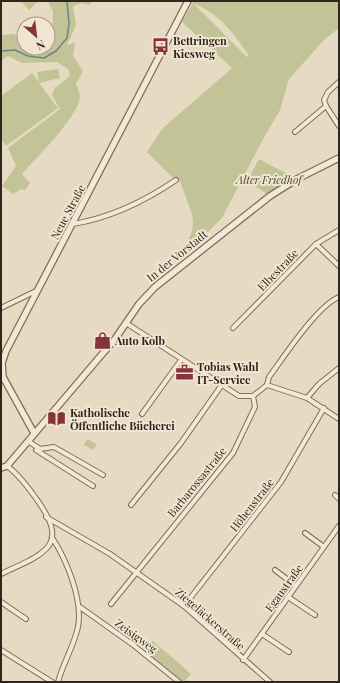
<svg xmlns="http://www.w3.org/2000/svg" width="340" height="683" font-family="'Playfair Display',serif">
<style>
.green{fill:#c2c498;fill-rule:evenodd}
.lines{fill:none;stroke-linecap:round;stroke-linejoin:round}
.stream{stroke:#6c877f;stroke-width:1.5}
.minor-casing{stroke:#7f6c5c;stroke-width:6}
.tertiary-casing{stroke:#7f6c5c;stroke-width:8}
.minor{stroke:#f4e8d4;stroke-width:4}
.tertiary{stroke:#f4e8d4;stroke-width:5.5}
.labels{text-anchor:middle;stroke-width:4;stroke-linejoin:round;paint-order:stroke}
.poi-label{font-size:11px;font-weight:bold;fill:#31261e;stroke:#f0e5d1;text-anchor:start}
.park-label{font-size:11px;font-style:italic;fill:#454b27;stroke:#f0e5d1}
.street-label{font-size:11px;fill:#31261e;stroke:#f0e5d1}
</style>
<rect width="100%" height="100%" fill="#e7dac2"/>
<g class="green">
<polygon points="21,1 38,1 29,10"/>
<path d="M48 1H93L90 5 82 3 73 6 76 25 67 45 75 43 73 56 83 71 76 84C78 89 80 93 80 98 77 118 36 158 22 174L30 183 25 190 21 189 13 194 2 186 16 166 8 148 60 109 52 95 55 88 70 76 68 69 57 62 22 63 8 56 1 61V35L14 34 24 43V48H48V45H52L53 12Z"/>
<path d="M194 1H339V28L324 40 289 79 280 110 261 143 222 218 179 260 192 231 193 225 192 214 178 176 174 179 147 152 162 129 232 68 182 22ZM194 4C217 11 236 36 249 56L247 57Z"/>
<polygon points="58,69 60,78 39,83 58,108 6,146 1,139 1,96 32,73 39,82 37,72"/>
<polygon points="259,159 297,179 270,196 247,181"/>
<polygon points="87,439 97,444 93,450 84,445"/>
<polygon points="153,641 191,674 184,682 181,682 144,651"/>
</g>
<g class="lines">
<polyline class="stream" points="1,51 15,50 28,56 44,58 56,51 67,38 69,23 67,1"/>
<defs>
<g id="minor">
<polyline points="339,82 328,92 324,100 326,106 339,126"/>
<polyline points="295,132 326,106"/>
<path d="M73 224C110 218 145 201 176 180"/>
<polyline points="316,244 339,266"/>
<polyline points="1,308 38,290"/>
<polyline points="126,323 239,396 253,396 267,385"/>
<polyline points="233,328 316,244 339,230"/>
<path d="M267 385 269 377C284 357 317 306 339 297"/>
<polyline points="267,385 307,398 339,419"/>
<polyline points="307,398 319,384 339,368"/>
<polyline points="142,414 181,360"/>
<polyline points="28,441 40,449 54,447 103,475"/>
<polyline points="36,450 93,486"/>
<polyline points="335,495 339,499"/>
<polyline points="131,505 181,443 221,386"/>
<polyline points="46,517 110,554 184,606 270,682"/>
<polyline points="305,533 324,547"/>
<path d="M53 539C67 561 83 600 78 627 74 646 63 663 58 682"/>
<polyline points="275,570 296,586"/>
<path d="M1 574C16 566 34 561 46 549 51 544 53 537 52 530 50 513 20 475 7 466"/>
<polyline points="288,597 315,615"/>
<polyline points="1,602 26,619"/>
<polyline points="111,604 233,453 255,407 253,396"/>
<polyline points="184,606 281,482 324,408"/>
<polyline points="80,607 132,644 179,682"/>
<polyline points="262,634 289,652"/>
<polyline points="1,650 52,682"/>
<polyline points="243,660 339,526"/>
</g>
<g id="tertiary">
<polyline points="34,433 3,377 2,363 6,351 188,1"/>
<polyline points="1,468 7,466 115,339 139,304 155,287 270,196 297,179 339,158"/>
</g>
</defs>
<use href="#minor" class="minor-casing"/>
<use href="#tertiary" class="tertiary-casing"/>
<use href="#minor" class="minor"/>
<use href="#tertiary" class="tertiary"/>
</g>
<defs>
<symbol id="bus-bare" viewBox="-9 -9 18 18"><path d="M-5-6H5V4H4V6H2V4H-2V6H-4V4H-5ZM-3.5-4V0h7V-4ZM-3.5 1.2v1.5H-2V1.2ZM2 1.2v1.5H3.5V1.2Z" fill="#87333a" stroke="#f0e5d1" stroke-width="2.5" paint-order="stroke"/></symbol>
<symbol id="shop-bare" viewBox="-9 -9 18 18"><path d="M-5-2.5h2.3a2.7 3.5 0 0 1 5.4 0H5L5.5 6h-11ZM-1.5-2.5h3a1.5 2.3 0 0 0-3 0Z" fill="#87333a" stroke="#f0e5d1" stroke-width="2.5" paint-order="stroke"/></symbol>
<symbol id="office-bare" viewBox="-9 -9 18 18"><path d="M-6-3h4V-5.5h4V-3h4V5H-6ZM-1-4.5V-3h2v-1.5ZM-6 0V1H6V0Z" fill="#87333a" stroke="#f0e5d1" stroke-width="2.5" paint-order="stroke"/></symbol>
<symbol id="library-bare" viewBox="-9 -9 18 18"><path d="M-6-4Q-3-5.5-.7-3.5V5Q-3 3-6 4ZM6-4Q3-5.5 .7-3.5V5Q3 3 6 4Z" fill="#87333a" stroke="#f0e5d1" stroke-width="2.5" paint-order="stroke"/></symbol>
</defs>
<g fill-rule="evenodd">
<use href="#bus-bare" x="148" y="34" width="25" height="25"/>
<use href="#shop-bare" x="90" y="328" width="25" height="25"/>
<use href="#office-bare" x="172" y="360" width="25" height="25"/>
<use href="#library-bare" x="44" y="406" width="25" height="25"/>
</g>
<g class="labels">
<g class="poi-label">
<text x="173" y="45">Bettringen<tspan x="173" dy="13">Kiesweg</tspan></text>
<text x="115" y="345">Auto Kolb</text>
<text x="197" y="371">Tobias Wahl<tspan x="197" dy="13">IT-Service</tspan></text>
<text x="70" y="417">Katholische<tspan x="70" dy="13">Öffentliche Bücherei</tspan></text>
</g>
<g class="park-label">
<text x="269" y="184">Alter Friedhof</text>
</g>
<g class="street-label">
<text transform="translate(68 212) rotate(-62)" y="4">Neue Straße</text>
<text transform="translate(177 256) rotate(-39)" y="4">In der Vorstadt</text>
<text transform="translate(278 270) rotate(-46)" y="4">Elbestraße</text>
<text transform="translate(197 482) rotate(-51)" y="4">Barbarossastraße</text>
<text transform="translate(252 505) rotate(-52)" y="4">Höhenstraße</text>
<text transform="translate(284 588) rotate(-54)" y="4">Egaustraße</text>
<text transform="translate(210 619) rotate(41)" y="4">Ziegeläckerstraße</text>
<text transform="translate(136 636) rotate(36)" y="4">Zeisigweg</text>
</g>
</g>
<rect width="340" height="683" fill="none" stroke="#31261e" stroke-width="4"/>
<g transform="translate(36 36) rotate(152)"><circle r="19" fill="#f0e5d1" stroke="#a49989"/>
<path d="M0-3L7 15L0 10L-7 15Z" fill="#87333a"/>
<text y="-6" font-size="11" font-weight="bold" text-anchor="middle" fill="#31261e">N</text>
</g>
</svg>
